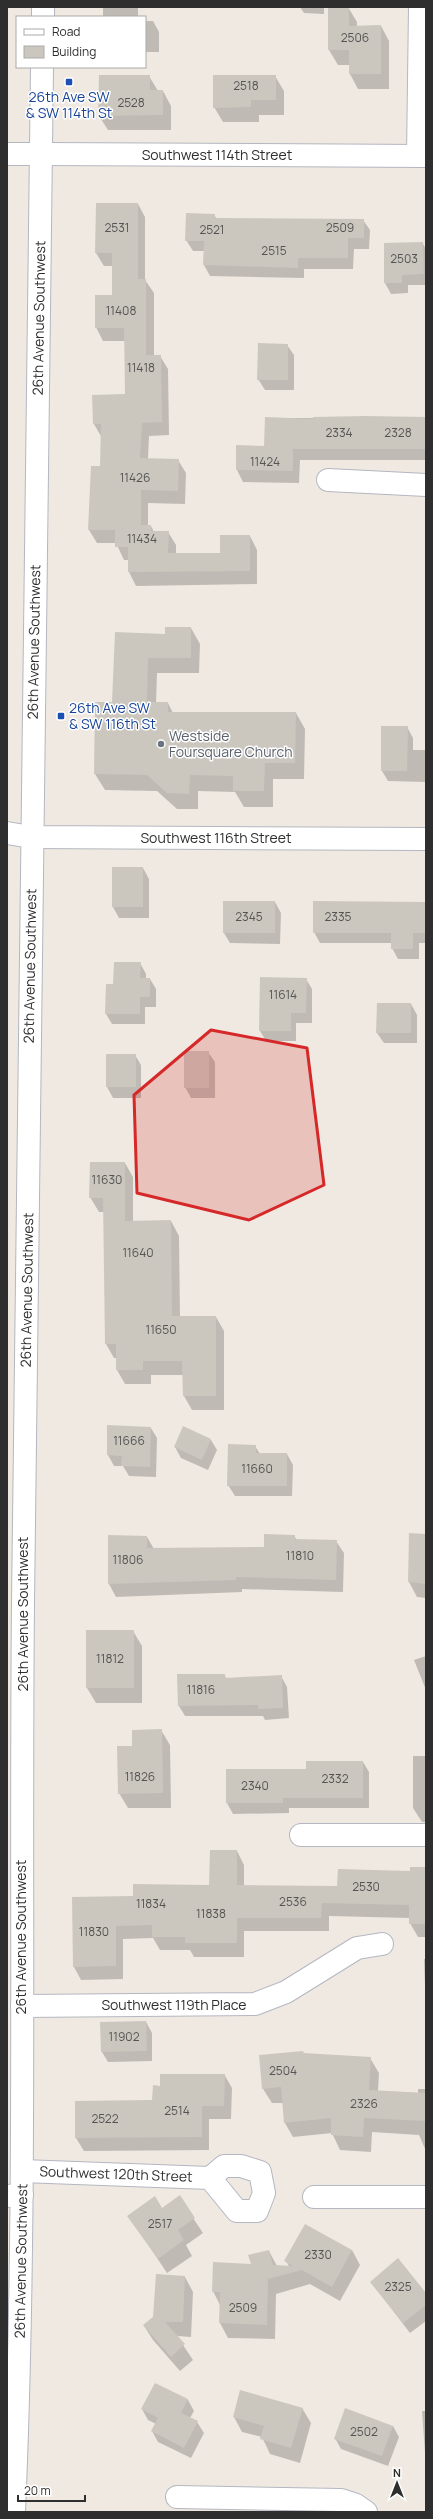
<svg xmlns="http://www.w3.org/2000/svg" width="433" height="2519" font-family="Manrope,sans-serif">
<style>
.shadow{fill:#0003}
.building{fill:#cbc7bf}
.lines{fill:none;stroke-linecap:round;stroke-linejoin:round}
.minor-casing{stroke:#b4b7c1;stroke-width:24}
.tertiary-casing{stroke:#b4b7c1;stroke-width:24}
.minor{stroke:#fff;stroke-width:22}
.tertiary{stroke:#fff;stroke-width:22}
.marked{fill:#d62828;fill-opacity:0.2;stroke:#d62828;stroke-width:3;stroke-linejoin:round}
.transit-dot{fill:#1a4fb4;stroke:#fff;stroke-width:1.5}
.worship-dot{fill:#6b7280;stroke:#fff;stroke-width:1.5}
.labels{text-anchor:middle;stroke-width:3;stroke-linejoin:round;paint-order:stroke}
.number-label{font-size:12px;fill:#555452}
.transit-label{font-size:14px;fill:#164399;stroke:#fff}
.street-label{font-size:14px;fill:#2e2e2e;stroke:#fff}
.worship-label{font-size:14px;fill:#5b616d;stroke:#fff;text-anchor:start}
</style>
<rect width="100%" height="100%" fill="#efe9e1"/>
<g class="shadow">
<rect x="103" y="7" width="35" height="10"/>
<polygon points="300,7 324,7 324,14 304,13"/>
<polygon points="329,7 348,7 357,22 357,27 381,26 389,41 389,89 358,89 350,74 350,65 338,65 329,50"/>
<polygon points="145,21 153,21 159,32 159,52 145,52"/>
<polygon points="149,76 158,91 163,91 171,106 171,130 108,130 99,116"/>
<polygon points="275,76 284,91 284,115 259,115 259,122 223,122 214,107"/>
<polygon points="97,204 138,204 145,217 145,280 154,293 154,356 160,356 168,369 169,435 149,436 148,459 178,460 186,473 185,504 148,503 148,526 151,526 154,532 168,532 176,545 176,554 221,554 250,536 257,550 257,584 136,586 129,572 129,560 124,560 116,543 97,543 89,530 101,467 102,438 94,424 126,395 125,341 103,341 96,327 113,296 113,266 104,266 96,253"/>
<polygon points="214,215 217,219 363,220 370,230 369,249 354,249 353,269 304,269 304,278 210,276 204,265 204,251 193,251 186,240"/>
<polygon points="423,244 426,249 426,285 408,285 408,293 391,294 385,283"/>
<polygon points="287,345 294,355 294,390 265,390 258,379"/>
<polygon points="266,418 426,418 426,460 300,460 299,483 243,482 237,470 265,447"/>
<polygon points="191,628 200,644 199,673 157,673 156,703 168,703 173,713 296,713 305,729 304,779 273,779 273,807 244,807 235,792 198,791 198,809 177,809 157,791 105,790 95,774 113,703 116,633 166,635"/>
<polygon points="407,727 413,738 413,750 426,750 426,782 388,781 382,771"/>
<polygon points="143,868 149,879 149,918 119,918 113,907"/>
<polygon points="275,902 281,913 280,944 230,943 224,933"/>
<polygon points="426,903 426,943 419,943 419,959 398,959 392,948 392,943 320,943 314,932"/>
<polygon points="140,963 146,974 146,979 150,979 156,989 156,1007 145,1007 145,1024 112,1024 106,1014 114,984"/>
<polygon points="306,979 312,989 312,1023 296,1023 296,1041 266,1041 260,1031"/>
<polygon points="411,1004 417,1015 417,1043 384,1043 377,1033"/>
<polygon points="208,1052 215,1062 215,1098 191,1098 185,1087"/>
<polygon points="107,1055 135,1055 141,1065 141,1098 113,1098 107,1087"/>
<polygon points="125,1163 133,1177 133,1222 171,1221 179,1236 180,1317 216,1317 224,1331 224,1410 192,1410 184,1396 183,1375 151,1375 151,1384 125,1384 117,1370 117,1358 114,1358 106,1344 104,1212 99,1212 90,1197"/>
<polygon points="108,1426 151,1428 157,1438 156,1477 129,1476 123,1466 114,1466 108,1455"/>
<polygon points="211,1440 217,1450 208,1470 181,1458 175,1447"/>
<polygon points="255,1446 260,1454 287,1454 293,1465 292,1496 235,1496 228,1485"/>
<polygon points="410,1534 426,1535 426,1598 417,1597 409,1582"/>
<polygon points="109,1536 147,1537 154,1549 265,1548 294,1536 297,1540 336,1541 344,1553 343,1592 242,1589 242,1592 116,1597 109,1584"/>
<polygon points="133,1631 142,1646 142,1703 96,1703 87,1688"/>
<polygon points="426,1656 426,1690 414,1660"/>
<polygon points="224,1675 227,1679 281,1676 287,1687 289,1718 265,1720 263,1716 185,1716 179,1706"/>
<polygon points="161,1730 170,1745 171,1808 128,1808 119,1793"/>
<polygon points="413,1756 426,1756 426,1822 422,1822 413,1808"/>
<polygon points="363,1762 369,1772 369,1808 289,1808 289,1813 233,1814 227,1803 227,1770 307,1770"/>
<polygon points="237,1851 244,1865 244,1886 338,1887 426,1872 426,1937 418,1937 410,1923 410,1918 329,1916 329,1931 244,1931 244,1957 194,1957 190,1950 160,1950 153,1938 123,1939 123,1979 81,1980 74,1967 134,1897 210,1886"/>
<polygon points="424,1959 426,1959 426,2015"/>
<polygon points="146,2022 152,2033 152,2061 108,2062 102,2052"/>
<polygon points="304,2054 370,2058 379,2073 378,2091 418,2093 418,2089 426,2089 426,2151 419,2135 372,2132 371,2152 340,2150 332,2133 293,2137 285,2123 283,2103 272,2103 263,2089"/>
<polygon points="224,2074 232,2088 231,2119 209,2119 209,2150 84,2151 76,2138 153,2101 161,2087"/>
<polygon points="179,2197 203,2233 186,2245 192,2256 167,2273 129,2216 162,2209"/>
<polygon points="352,2250 360,2265 340,2301 310,2284 276,2294 275,2339 228,2338 220,2323 220,2305 213,2291 269,2251 277,2266 289,2266 286,2261"/>
<polygon points="185,2277 193,2292 191,2337 177,2336 193,2360 180,2371 153,2340 144,2326 154,2318"/>
<polygon points="371,2282 426,2294 426,2321 410,2333"/>
<polygon points="155,2384 188,2400 194,2411 190,2418 197,2422 204,2433 191,2458 158,2442 152,2431 156,2424 148,2420 142,2409"/>
<polygon points="302,2408 311,2423 300,2463 270,2454 262,2437 242,2432 234,2417"/>
<polygon points="422,2411 426,2411 426,2467"/>
<polygon points="393,2426 399,2437 388,2466 341,2449 335,2438"/>
</g>
<g class="building">
<polygon points="328,7 349,7 349,26 381,25 381,74 349,74 349,50 328,50"/>
<polygon points="99,75 150,75 150,90 163,90 163,115 98,116"/>
<polygon points="213,75 276,75 276,100 251,100 251,107 213,108"/>
<polygon points="96,203 138,203 138,279 146,279 146,355 161,355 162,422 142,423 140,458 179,459 178,491 141,490 141,525 151,525 151,531 169,531 168,553 220,553 220,535 250,535 250,571 128,572 128,547 115,547 115,530 88,530 91,466 100,466 101,424 93,424 92,395 125,394 124,328 95,328 95,295 112,295 112,253 95,253"/>
<polygon points="186,213 215,214 215,218 364,219 364,238 348,238 348,258 298,258 298,268 203,265 204,241 185,241"/>
<polygon points="423,242 424,274 402,275 402,283 384,283 384,243"/>
<polygon points="258,343 288,344 288,380 257,380"/>
<polygon points="365,416 426,417 426,449 293,449 293,471 236,470 236,445 264,446 265,417 313,419 313,417"/>
<polygon points="165,627 191,627 191,658 148,658 147,702 168,702 168,712 296,712 295,763 265,763 264,791 233,791 233,776 190,775 189,794 167,793 147,775 94,774 95,702 112,702 115,632 165,634"/>
<polygon points="381,726 408,726 407,771 381,771"/>
<rect x="112" y="867" width="31" height="40"/>
<rect x="223" y="901" width="52" height="32"/>
<polygon points="313,901 426,902 426,933 413,933 413,949 391,949 391,933 313,933"/>
<polygon points="114,962 141,962 140,978 150,978 150,997 140,997 140,1014 105,1014 106,984 113,984"/>
<polygon points="260,977 307,978 306,1013 291,1013 291,1031 259,1031"/>
<polygon points="377,1003 411,1003 411,1033 376,1033"/>
<rect x="184" y="1051" width="25" height="37"/>
<rect x="106" y="1054" width="30" height="33"/>
<polygon points="90,1162 125,1162 125,1221 171,1220 172,1316 216,1316 216,1396 183,1396 182,1361 143,1361 143,1370 116,1370 116,1344 105,1344 103,1198 89,1198"/>
<polygon points="107,1425 151,1427 150,1467 121,1466 122,1456 107,1455"/>
<polygon points="183,1426 211,1439 202,1460 174,1447"/>
<polygon points="228,1444 256,1445 256,1453 287,1453 287,1486 227,1486"/>
<polygon points="409,1533 426,1534 426,1584 408,1582"/>
<polygon points="264,1534 295,1535 295,1539 337,1540 336,1580 236,1577 236,1580 108,1584 108,1535 147,1536 147,1548 264,1547"/>
<rect x="86" y="1630" width="48" height="58"/>
<polygon points="177,1674 225,1674 225,1678 282,1675 283,1708 258,1709 258,1705 178,1706"/>
<polygon points="162,1729 163,1793 118,1794 117,1746 132,1746 132,1730"/>
<polygon points="306,1761 363,1761 363,1798 283,1798 283,1803 226,1803 226,1769 306,1769"/>
<polygon points="210,1850 237,1850 237,1885 337,1886 338,1869 410,1871 410,1867 426,1867 426,1924 409,1924 409,1905 322,1903 321,1918 237,1918 237,1943 185,1943 185,1937 152,1937 152,1925 116,1926 116,1966 73,1967 72,1897 133,1896 133,1884 209,1885"/>
<polygon points="146,2021 147,2051 101,2052 100,2022"/>
<polygon points="303,2051 304,2053 371,2057 369,2090 426,2093 426,2121 364,2118 363,2137 331,2135 331,2118 284,2123 281,2087 262,2089 259,2055"/>
<polygon points="160,2074 225,2074 224,2106 202,2106 202,2137 75,2138 75,2101 152,2100 153,2085 160,2086"/>
<polygon points="180,2195 195,2218 178,2230 184,2240 158,2259 127,2216 155,2196 162,2208"/>
<polygon points="305,2224 352,2250 332,2287 302,2270 268,2279 267,2325 219,2323 220,2292 212,2292 213,2262 251,2264 248,2255 269,2250 273,2265 293,2266 284,2261"/>
<polygon points="398,2258 426,2293 426,2305 403,2323 370,2282"/>
<polygon points="156,2274 185,2276 183,2322 165,2322 185,2344 171,2357 143,2325 153,2317"/>
<polygon points="155,2383 188,2399 181,2413 198,2421 184,2448 151,2431 158,2418 141,2409"/>
<polygon points="240,2390 303,2408 291,2448 260,2439 264,2426 233,2417"/>
<polygon points="345,2408 393,2426 382,2456 334,2439"/>
</g>
<g class="lines">
<defs>
<g id="minor">
<polyline points="7,154 41,154"/>
<polyline points="418,156 420,7"/>
<polyline points="328,480 426,485"/>
<polyline points="301,1835 426,1835"/>
<polyline points="22,2006 255,2004 286,1992 357,1948 382,1944"/>
<polyline points="22,2171 210,2178 237,2211 257,2211 264,2193 260,2172 241,2166 224,2166 210,2178"/>
<polyline points="7,2196 22,2195"/>
<polyline points="314,2197 426,2197"/>
<polyline points="177,2497 341,2500 356,2505 366,2512"/>
</g>
<g id="tertiary">
<polyline points="43,17 43,7"/>
<polyline points="41,154 426,156"/>
<polyline points="7,833 31,837 426,839"/>
<path d="M14 2512C27 2209 20 1906 23 1603 28 1091 34 579 42 67"/>
</g>
</defs>
<use href="#minor" class="minor-casing"/>
<use href="#tertiary" class="tertiary-casing"/>
<use href="#minor" class="minor"/>
<use href="#tertiary" class="tertiary"/>
</g>
<path class="marked" d="M211 1030 307 1048 324 1185 249 1220 137 1193 134 1095Z"/>
<g class="transit-dot">
<rect x="65" y="78" width="8" height="8" rx="2"/>
<rect x="57" y="712" width="8" height="8" rx="2"/>
</g>
<circle class="worship-dot" cx="161" cy="744" r="4"/>
<g class="labels">
<g class="number-label">
<text x="355" y="42">2506</text>
<text x="246" y="90">2518</text>
<text x="131" y="107">2528</text>
<text x="117" y="232">2531</text>
<text x="340" y="232">2509</text>
<text x="212" y="234">2521</text>
<text x="274" y="255">2515</text>
<text x="404" y="263">2503</text>
<text x="121" y="315">11408</text>
<text x="141" y="372">11418</text>
<text x="339" y="437">2334</text>
<text x="398" y="437">2328</text>
<text x="265" y="466">11424</text>
<text x="135" y="482">11426</text>
<text x="142" y="543">11434</text>
<text x="249" y="921">2345</text>
<text x="338" y="921">2335</text>
<text x="283" y="999">11614</text>
<text x="107" y="1184">11630</text>
<text x="138" y="1257">11640</text>
<text x="161" y="1334">11650</text>
<text x="129" y="1445">11666</text>
<text x="257" y="1473">11660</text>
<text x="300" y="1560">11810</text>
<text x="128" y="1564">11806</text>
<text x="110" y="1663">11812</text>
<text x="201" y="1694">11816</text>
<text x="140" y="1781">11826</text>
<text x="335" y="1783">2332</text>
<text x="255" y="1790">2340</text>
<text x="366" y="1891">2530</text>
<text x="293" y="1906">2536</text>
<text x="151" y="1908">11834</text>
<text x="211" y="1918">11838</text>
<text x="94" y="1936">11830</text>
<text x="124" y="2041">11902</text>
<text x="283" y="2075">2504</text>
<text x="364" y="2108">2326</text>
<text x="177" y="2115">2514</text>
<text x="105" y="2123">2522</text>
<text x="160" y="2228">2517</text>
<text x="318" y="2259">2330</text>
<text x="398" y="2291">2325</text>
<text x="243" y="2312">2509</text>
<text x="364" y="2436">2502</text>
</g>
<g class="transit-label">
<text x="69" y="102">26th Ave SW<tspan x="69" dy="16">&amp; SW 114th St</tspan></text>
<text x="69" y="713" text-anchor="start">26th Ave SW<tspan x="69" dy="16">&amp; SW 116th St</tspan></text>
</g>
<g class="street-label">
<text x="217" y="160">Southwest 114th Street</text>
<text transform="translate(39 318) rotate(-89)" y="5">26th Avenue Southwest</text>
<text transform="translate(34 642) rotate(-89)" y="5">26th Avenue Southwest</text>
<text x="216" y="843">Southwest 116th Street</text>
<text transform="translate(30 966) rotate(-89)" y="5">26th Avenue Southwest</text>
<text transform="translate(27 1290) rotate(-89)" y="5">26th Avenue Southwest</text>
<text transform="translate(23 1614) rotate(-90)" y="5">26th Avenue Southwest</text>
<text transform="translate(21 1937) rotate(-90)" y="5">26th Avenue Southwest</text>
<text x="174" y="2010">Southwest 119th Place</text>
<text transform="translate(116 2174) rotate(2)" y="5">Southwest 120th Street</text>
<text transform="translate(21 2261) rotate(-89)" y="5">26th Avenue Southwest</text>
</g>
<g class="worship-label">
<text x="169" y="741">Westside<tspan x="169" dy="16">Foursquare Church</tspan></text>
</g>
</g>
<rect width="433" height="2519" fill="none" stroke="#2e2e2e" stroke-width="16"/>
<rect x="16" y="16" width="130" height="52" fill="#ffffff" stroke="#ababab"/>
<rect x="24" y="29" width="20" height="6" fill="#ffffff" stroke="#ababab"/>
<text x="52" y="36" font-size="12" fill="#2e2e2e">Road</text>
<rect x="24" y="46" width="20" height="12" fill="#cbc7bf" stroke="#ababab"/>
<text x="52" y="56" font-size="12" fill="#2e2e2e">Building</text>
<g transform="translate(397 2483)" stroke="#ffffff" stroke-width="3" paint-order="stroke">
<path d="M0-3L7 15L0 10L-7 15Z" fill="#2e2e2e"/>
<text y="-6" font-size="11" font-weight="bold" text-anchor="middle" fill="#2e2e2e">N</text>
</g>
<path d="M18 2495v6h67v-6" fill="none" stroke="#2e2e2e" stroke-width="2"/>
<text x="24" y="2495" font-size="12" fill="#2e2e2e" stroke="#ffffff" stroke-width="3" paint-order="stroke">20 m</text>
</svg>
